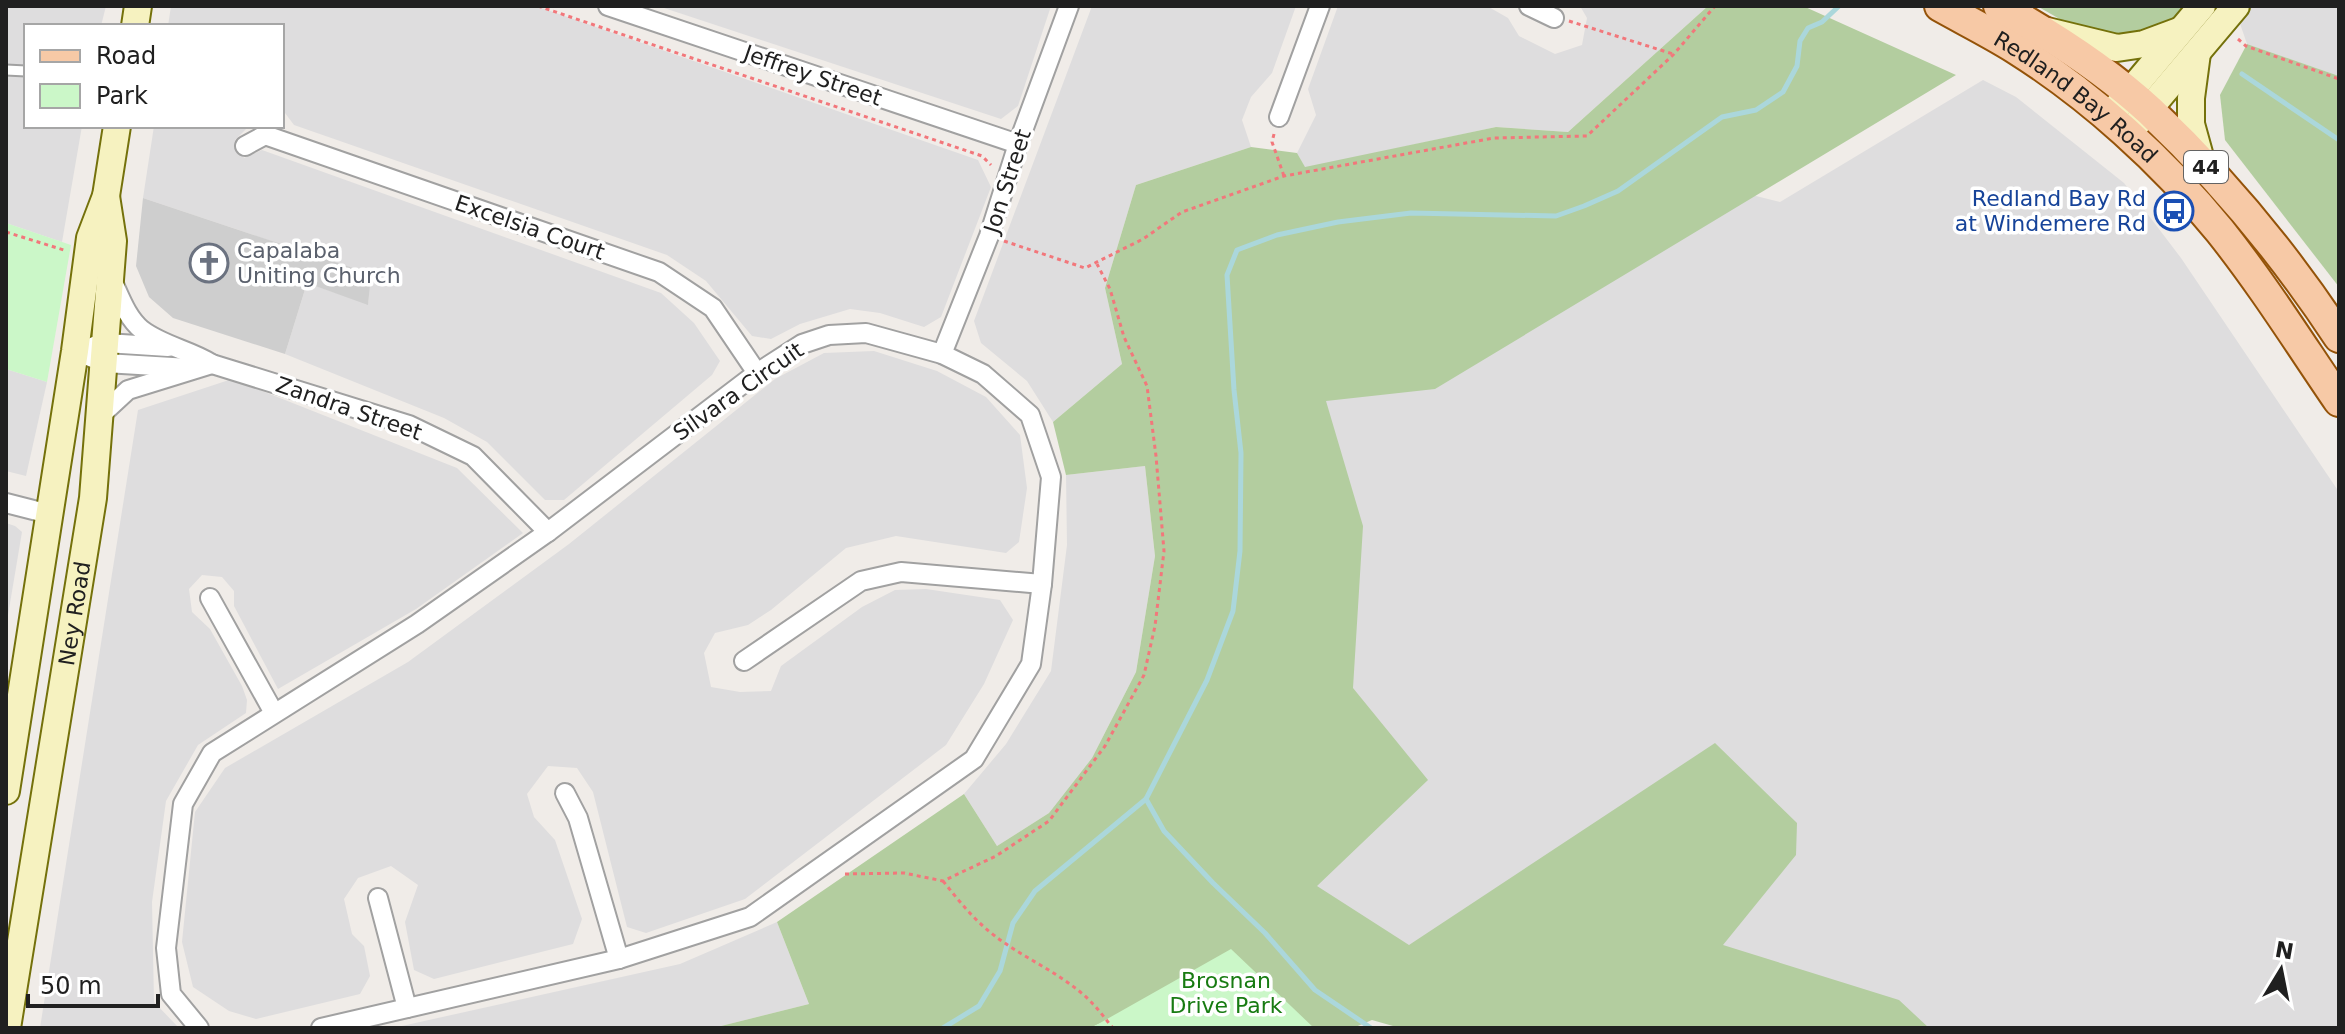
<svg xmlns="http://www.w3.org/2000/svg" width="2345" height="1034" font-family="'DejaVu Sans',sans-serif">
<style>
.residential{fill:#deddde}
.religious{fill:#cecece}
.forest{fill:#b3cd9f}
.park{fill:#cbf7c8}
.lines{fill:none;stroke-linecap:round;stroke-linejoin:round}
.stream{stroke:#abd7db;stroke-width:5}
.lane-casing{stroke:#a1a1a1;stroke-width:13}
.street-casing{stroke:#a1a1a1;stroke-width:22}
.secondary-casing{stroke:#74710b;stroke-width:30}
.primary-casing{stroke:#945309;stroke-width:34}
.path{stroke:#f2777b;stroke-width:3;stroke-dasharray:4 4;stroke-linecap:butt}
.lane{stroke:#fff;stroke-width:9}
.street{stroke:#fff;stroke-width:18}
.secondary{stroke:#f6f2c0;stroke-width:26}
.primary{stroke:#f7c9a6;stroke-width:30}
.labels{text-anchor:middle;stroke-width:7;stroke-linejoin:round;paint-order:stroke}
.shield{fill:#fff;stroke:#636363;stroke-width:2}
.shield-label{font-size:20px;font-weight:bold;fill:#202020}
.street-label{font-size:22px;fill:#202020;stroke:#fff}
.transit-label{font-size:22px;fill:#164399;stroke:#fff;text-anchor:end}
.worship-label{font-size:22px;fill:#5b616d;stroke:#fff;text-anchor:start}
.park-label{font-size:22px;fill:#187b12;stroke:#fff}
</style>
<rect width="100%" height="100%" fill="#f0ece8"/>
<g class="residential">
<polygon points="6,6 106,6 101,26 26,26 26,126 82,126 62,242 6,223"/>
<polygon points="171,6 536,6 978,160 991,187 941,317 924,327 880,313 850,309 800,324 771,339 752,336 706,281 667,255 294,125 282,109 282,26 168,26"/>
<polygon points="658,6 1051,6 1018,106 1001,119"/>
<polygon points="1092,6 1296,6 1272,73 1251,97 1242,120 1251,147 1136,185 1105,288 1122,364 1053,422 1027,381 981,343 974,321"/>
<polygon points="1338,6 1487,6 1508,18 1519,36 1555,54 1582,45 1587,18 1580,6 1708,6 1568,132 1496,127 1305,168 1297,153 1316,115 1308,89"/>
<polygon points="2234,6 2339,6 2339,76 2247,44"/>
<polygon points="1983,80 2016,97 2124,183 2181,258 2339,492 2339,1028 1449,1028 1203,786 1268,406 1696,181 1780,202"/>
<polygon points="154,126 249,126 235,140 244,158 262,150 661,293 694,323 720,361 712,375 564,500 545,500 487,442 444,418 285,354 307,283 368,304 370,274 143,198"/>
<polygon points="874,351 937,371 986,397 1020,435 1027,488 1019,542 1006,553 896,536 846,548 771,610 748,625 715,633 704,653 711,687 740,692 771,691 781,666 862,607 895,590 926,589 1000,600 1013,620 984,684 946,745 745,899 646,933 627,927 593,792 577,768 548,766 527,794 534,817 555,840 582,919 573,944 434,979 414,970 405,922 418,885 391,866 358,878 344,899 352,934 364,946 370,976 360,994 256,1019 229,1011 193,987 182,942 195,812 225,768 408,662 569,544 775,379 824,353"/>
<polygon points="6,369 47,382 26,476 6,471"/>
<polygon points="232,379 457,468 523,533 416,609 278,689 234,606 234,591 222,577 202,575 189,589 192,612 210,629 242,686 247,700 246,713 198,745 166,801 152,902 154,1002 179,1028 40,1028 138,410"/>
<polygon points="1145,466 1155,556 1136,672 1092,758 1049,813 997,846 964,794 1006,744 1051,671 1067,545 1066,475"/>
<polygon points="6,523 15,526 22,532 6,627"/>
<polygon points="777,922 809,1004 713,1028 393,1028 680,964"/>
</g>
<polygon class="religious" points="143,198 371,274 368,305 307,283 285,354 173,318 149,297 136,266"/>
<g class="forest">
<polygon points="1708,6 1803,6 1956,75 1435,389 1326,401 1363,526 1353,688 1428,780 1317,886 1409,945 1715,743 1797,823 1796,855 1723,945 1899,1000 1929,1028 1400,1028 1372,1020 1353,1028 1165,1028 1101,1023 1090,1028 713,1028 809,1004 777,922 964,794 997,846 1049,813 1092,758 1136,672 1155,556 1145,466 1066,475 1053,422 1122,364 1105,288 1136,185 1251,147 1297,153 1305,167 1496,127 1568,132"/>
<polygon points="2037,6 2184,6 2167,26 2124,41 2084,33"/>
<polygon points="2247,44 2339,76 2339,287 2225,140 2220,95"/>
</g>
<g class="park">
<polygon points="6,223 71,245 47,382 6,369"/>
<polygon points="1231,949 1314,1028 1090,1028 1100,1023"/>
</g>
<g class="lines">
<g class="stream">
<polyline points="2242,74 2339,140"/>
<polyline points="1146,799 1164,831 1213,883 1265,933 1315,990 1371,1028"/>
<polyline points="943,1028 979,1006 1000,971 1013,923 1035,891 1146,799 1207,680 1233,611 1240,551 1241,453 1234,390 1227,275 1237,250 1277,235 1338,222 1411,213 1556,216 1584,206 1618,191 1722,117 1756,110 1783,92 1797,66 1800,41 1808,28 1822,22 1839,6"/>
</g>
<defs>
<polyline id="lane" points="6,70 26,71"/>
<g id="street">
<polyline points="608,6 1018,144"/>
<polyline points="1529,6 1554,18"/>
<polyline points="1279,117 1320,6"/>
<polyline points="245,146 265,135 659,272 713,308 757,373"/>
<path d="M112 280C120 297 127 318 142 330 163 346 190 350 212 364L409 425 473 456 548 532"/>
<polyline points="94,346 106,343 168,347"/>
<polyline points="75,351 105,363 189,368"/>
<polyline points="942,354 989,236 1018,144 1069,6"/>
<polyline points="101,415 128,390 212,364"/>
<polyline points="6,503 49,514"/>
<polyline points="210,598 274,713"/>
<polyline points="744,661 861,581 901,572 1042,584"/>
<polyline points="565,793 578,818 619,959"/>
<polyline points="378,898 407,1008"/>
<polyline points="199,1028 171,994 166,948 183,804 212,753 417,624 548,532 757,373 802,344 829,335 866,333 942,354 983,374 1030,415 1051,477 1042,584 1031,664 974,759 750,917 619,959 321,1028"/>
</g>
<g id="secondary">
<polyline points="135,26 138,6"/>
<polyline points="2047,31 2117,48 2144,44 2179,31"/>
<polyline points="2197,53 2191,98 2191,124 2202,164"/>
<polyline points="2117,107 2202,6"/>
<polyline points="2127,135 2236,6"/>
<polyline points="6,791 75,351 90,238 106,196 117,126"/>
<path id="s1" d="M7 1028 93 498 113 241 106 196"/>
</g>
<g id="primary">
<path id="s2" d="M1940 6C1965 20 1991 33 2015 48 2091 96 2163 161 2220 231 2263 285 2300 344 2339 401"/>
<path d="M1999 6C2049 34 2108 72 2150 111 2222 179 2285 255 2339 337"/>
</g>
</defs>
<use href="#lane" class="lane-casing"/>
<use href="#street" class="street-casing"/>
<use href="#secondary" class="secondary-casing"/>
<use href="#primary" class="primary-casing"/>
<g class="path">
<polyline points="538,6 982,156 991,165"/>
<polyline points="1569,21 1673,54"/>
<polyline points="2238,39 2246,46 2339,79"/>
<polyline points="1274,134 1272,142 1284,176"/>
<polyline points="6,232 67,251"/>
<polyline points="1004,241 1085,268 1143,239 1182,212 1284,176 1494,138 1587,136 1674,54 1715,6"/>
<polyline points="845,874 904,873 943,881 996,856 1049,821 1105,746 1144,675 1155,626 1164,551 1156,456 1147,386 1124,337 1110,289 1097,264"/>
<path d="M943 881C959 901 975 921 995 936 1026 960 1066 975 1093 1004 1100 1011 1106 1020 1113 1028"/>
</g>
<use href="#lane" class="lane"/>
<use href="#street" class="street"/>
<use href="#secondary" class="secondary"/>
<use href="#primary" class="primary"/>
</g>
<defs>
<symbol id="bus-ring" viewBox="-11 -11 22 22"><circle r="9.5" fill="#fff" stroke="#1a4fb4" stroke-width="1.5"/><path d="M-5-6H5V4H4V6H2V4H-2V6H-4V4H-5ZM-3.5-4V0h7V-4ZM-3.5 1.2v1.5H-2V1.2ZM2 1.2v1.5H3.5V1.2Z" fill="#1a4fb4"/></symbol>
<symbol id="church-ring" viewBox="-11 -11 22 22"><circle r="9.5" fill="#fff" stroke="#6b7280" stroke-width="1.5"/><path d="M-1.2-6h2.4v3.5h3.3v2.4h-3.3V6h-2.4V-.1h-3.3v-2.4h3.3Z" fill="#6b7280"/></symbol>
</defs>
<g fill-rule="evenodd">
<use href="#bus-ring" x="2152" y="189" width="44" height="44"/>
<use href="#church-ring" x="187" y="241" width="44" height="44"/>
</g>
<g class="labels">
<rect class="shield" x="2184" y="151" width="44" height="32" rx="6"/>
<g class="shield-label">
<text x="2206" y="174">44</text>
</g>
<g class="street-label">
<text transform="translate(813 75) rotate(19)" y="8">Jeffrey Street</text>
<text dy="8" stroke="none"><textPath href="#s2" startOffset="164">Redland Bay Road</textPath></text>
<text transform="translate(1007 181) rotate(-72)" y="8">Jon Street</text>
<text transform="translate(530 227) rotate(19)" y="8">Excelsia Court</text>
<text transform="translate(738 391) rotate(-35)" y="8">Silvara Circuit</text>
<text transform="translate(349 408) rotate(19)" y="8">Zandra Street</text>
<text dy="8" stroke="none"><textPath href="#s1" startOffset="420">Ney Road</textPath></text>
</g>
<g class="transit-label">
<text x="2146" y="206">Redland Bay Rd<tspan x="2146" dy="25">at Windemere Rd</tspan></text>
</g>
<g class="worship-label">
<text x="237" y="258">Capalaba<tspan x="237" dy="25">Uniting Church</tspan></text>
</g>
<g class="park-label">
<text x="1226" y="988">Brosnan<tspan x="1226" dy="25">Drive Park</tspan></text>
</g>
</g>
<rect width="2345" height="1034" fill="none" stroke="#202020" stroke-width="16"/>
<rect x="24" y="24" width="260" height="104" fill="#ffffff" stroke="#a6a6a6" stroke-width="2"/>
<rect x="40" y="50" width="40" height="12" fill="#f7c9a6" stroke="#a6a6a6" stroke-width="2"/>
<text x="96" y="64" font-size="24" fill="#202020">Road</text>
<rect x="40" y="84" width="40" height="24" fill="#cbf7c8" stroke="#a6a6a6" stroke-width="2"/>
<text x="96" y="104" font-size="24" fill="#202020">Park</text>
<g transform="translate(2281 970) rotate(10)" stroke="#ffffff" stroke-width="6" paint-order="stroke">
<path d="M0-6L14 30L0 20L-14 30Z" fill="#202020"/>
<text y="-12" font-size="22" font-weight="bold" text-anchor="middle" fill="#202020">N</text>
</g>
<path d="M28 994v12h130v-12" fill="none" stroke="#202020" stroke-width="4"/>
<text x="40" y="994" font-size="24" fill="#202020" stroke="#ffffff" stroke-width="6" paint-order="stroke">50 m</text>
</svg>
